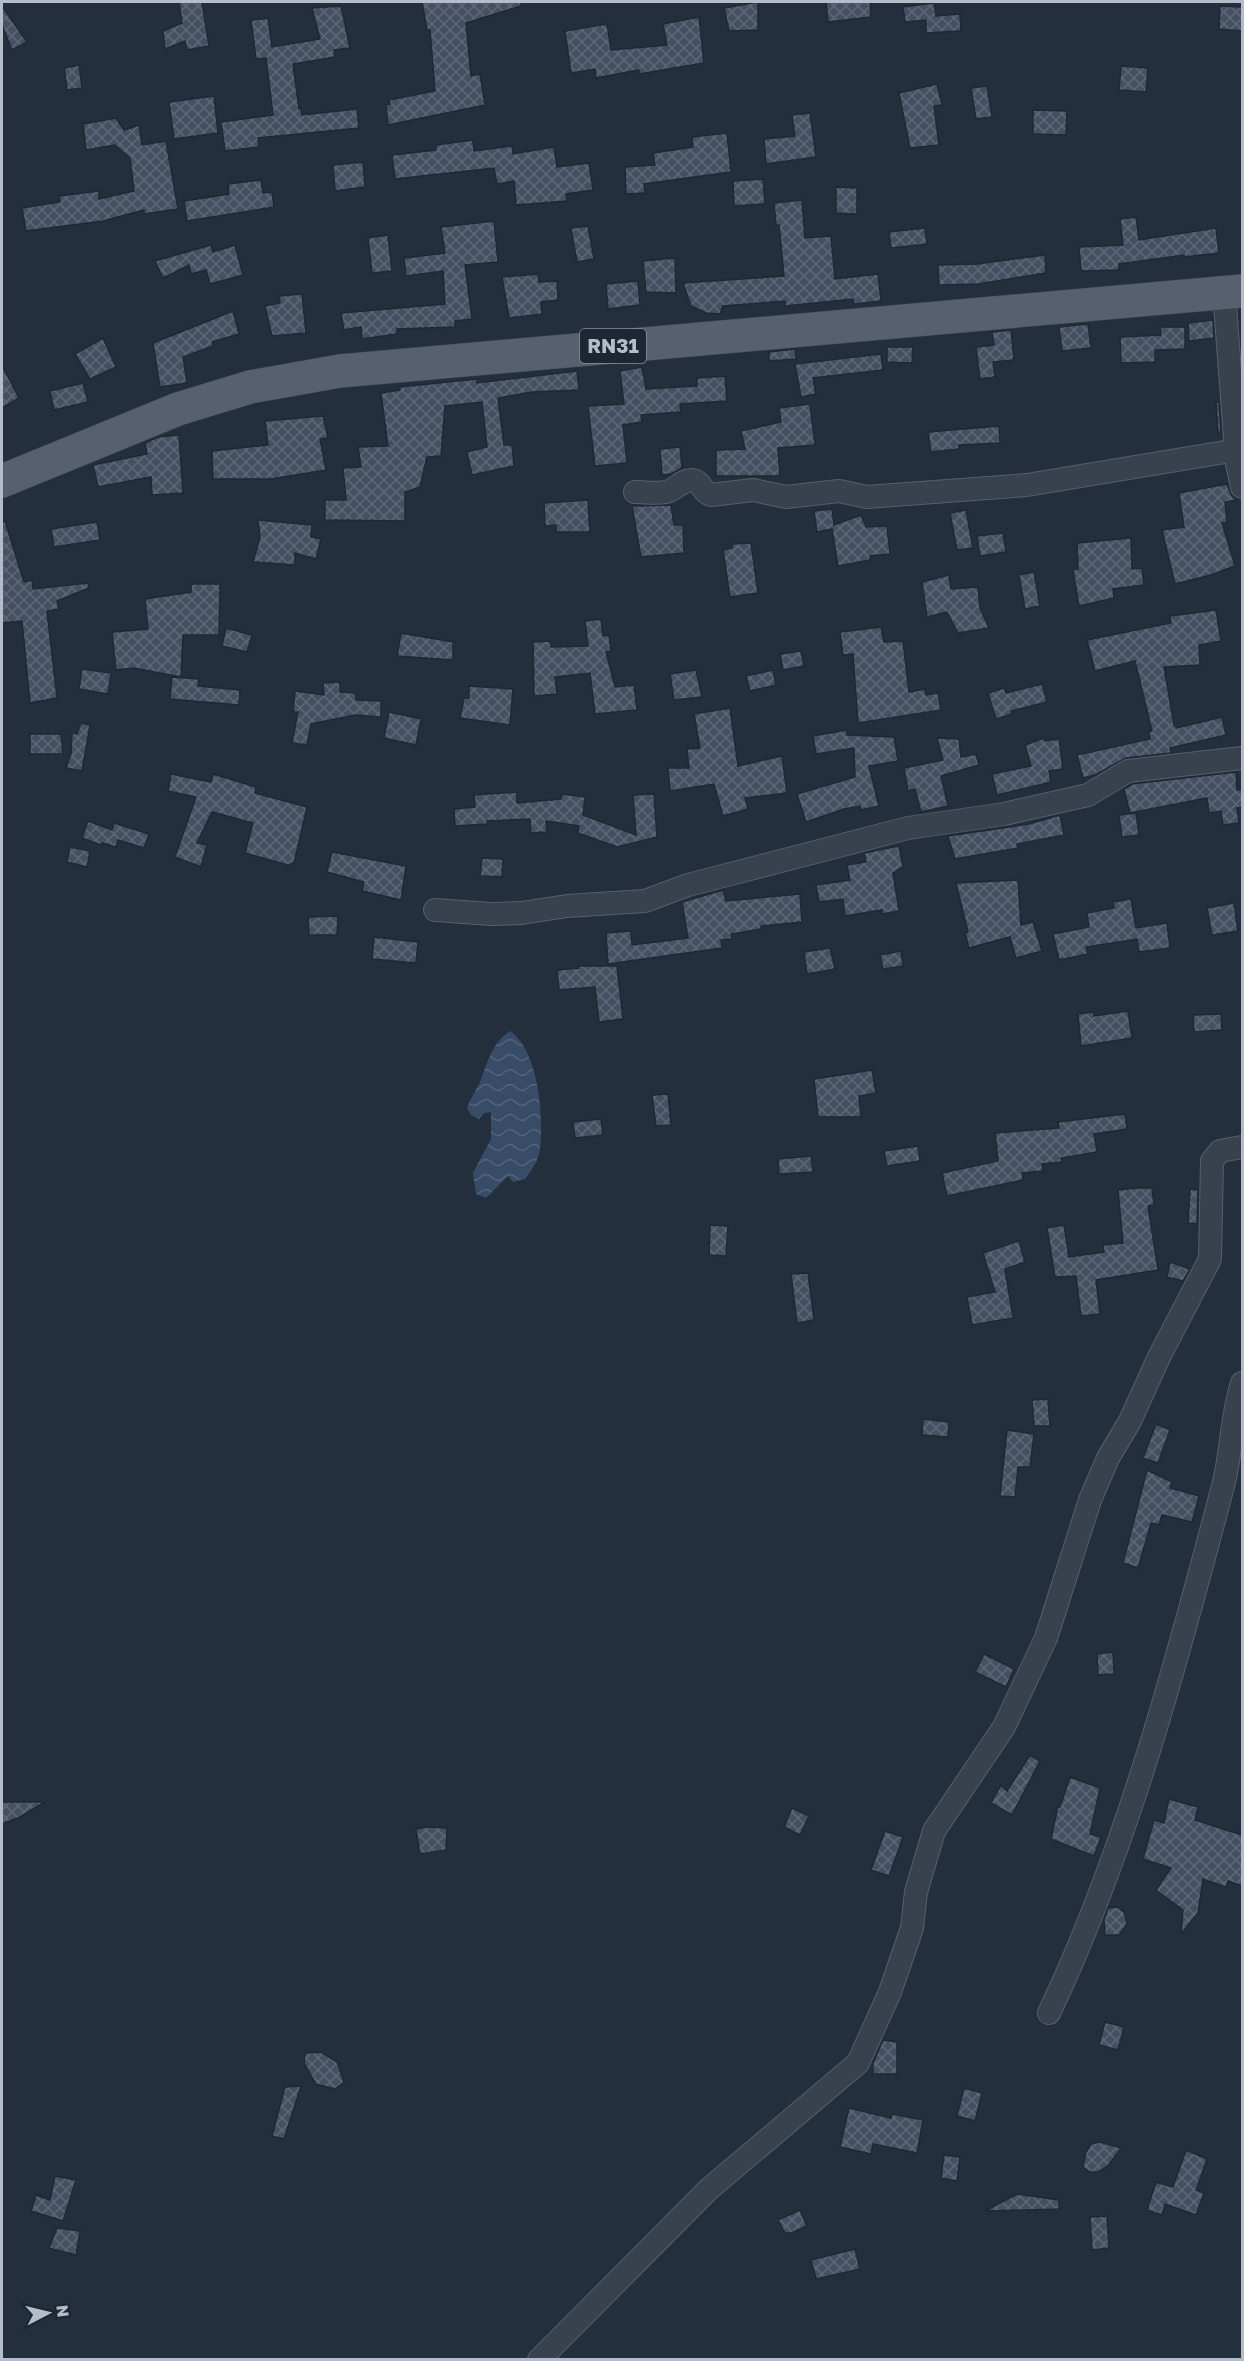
<svg xmlns="http://www.w3.org/2000/svg" width="1244" height="2361" font-family="'Golos Text',sans-serif">
<style>
.water{fill:url(#water-waves)}
.building{fill:url(#building-cross-hatch);stroke:#1f2835;stroke-width:1.5}
.lines{fill:none;stroke-linecap:round;stroke-linejoin:round}
.minor-casing{stroke:#565f6c;stroke-width:24}
.primary-casing{stroke:#414a57;stroke-width:34}
.minor{stroke:#38414e;stroke-width:22}
.primary{stroke:#56606e;stroke-width:33}
.labels{text-anchor:middle;stroke-width:5;stroke-linejoin:round;paint-order:stroke}
.shield{fill:#1d2633;stroke:#878f9c;stroke-width:1.5}
.shield-label{font-size:20px;font-weight:bold;fill:#b4bcc9}
</style>
<defs>
<pattern id="water-waves" width="16" height="10" patternUnits="userSpaceOnUse" patternTransform="scale(1.5)"><rect width="16" height="10" fill="#394c67"/><path d="M0 5q4-4 8 0t8 0" fill="none" stroke="#53647b"/></pattern>
<pattern id="building-cross-hatch" width="8" height="8" patternUnits="userSpaceOnUse" patternTransform="scale(1.5)"><rect width="8" height="8" fill="#455162"/><path d="M0 0l8 8M0 8l8-8" fill="none" stroke="#5d6877"/></pattern>
</defs>
<rect width="100%" height="100%" fill="#242f3e"/>
<path class="water" d="M510 1031C539 1050 545 1122 539 1154 537 1163 530 1172 525 1179L513 1182 508 1176 486 1198 476 1194 473 1173 491 1139V1112L484 1113 479 1119 471 1115 467 1108C470 1099 476 1091 480 1082 488 1062 491 1044 510 1031Z"/>
<g class="building">
<polygon points="179,2 202,2 209,46 187,50 185,41 165,49 163,31 182,23"/>
<polygon points="422,2 521,2 521,6 466,23 471,76 480,74 485,105 388,125 386,105 390,104 389,100 435,91 430,30 427,30"/>
<polygon points="758,2 758,30 729,31 724,8"/>
<polygon points="826,2 870,2 871,17 828,22"/>
<polygon points="934,3 936,16 960,14 961,31 926,33 926,20 905,22 903,7"/>
<polygon points="2,6 27,42 12,50 2,25"/>
<polygon points="341,6 350,48 334,50 335,57 293,64 299,109 301,109 302,115 357,109 359,128 258,138 259,147 225,151 221,122 273,115 266,58 256,59 251,20 268,18 272,47 320,39 312,8"/>
<polygon points="1220,6 1242,7 1242,31 1219,29"/>
<polygon points="699,17 704,63 639,74 639,70 596,78 595,69 571,73 565,31 607,24 611,50 667,45 663,24"/>
<polygon points="79,65 82,88 67,90 64,68"/>
<polygon points="1121,66 1148,68 1146,92 1119,90"/>
<polygon points="937,84 942,105 934,106 939,145 910,148 899,93"/>
<polygon points="987,86 992,117 976,119 971,88"/>
<polygon points="214,96 218,133 174,139 169,102"/>
<polygon points="1033,110 1067,111 1066,135 1033,134"/>
<polygon points="810,113 816,157 766,164 764,139 795,136 792,115"/>
<polygon points="116,118 124,130 139,125 142,145 166,141 178,209 144,214 144,210 103,221 26,231 22,208 60,202 59,196 99,191 99,199 134,191 130,158 115,145 86,150 83,124"/>
<polygon points="727,133 731,172 644,184 645,193 626,194 625,167 655,165 653,153 693,147 692,137"/>
<polygon points="473,140 474,151 512,146 513,154 554,147 557,167 589,163 593,190 566,194 567,201 516,205 514,181 497,184 494,168 395,179 392,155 436,150 436,145"/>
<polygon points="363,162 365,187 335,191 333,165"/>
<polygon points="763,179 765,204 734,206 733,181"/>
<polygon points="261,180 263,193 272,192 274,207 187,221 184,201 229,194 228,184"/>
<polygon points="836,187 857,188 857,214 836,213"/>
<polygon points="802,200 805,238 831,236 835,279 878,274 881,301 854,304 853,299 785,306 785,301 723,306 720,314 706,313 691,306 683,283 784,276 779,225 776,225 774,203"/>
<polygon points="1136,217 1139,240 1216,228 1219,253 1184,257 1184,255 1119,264 1119,270 1081,271 1079,247 1123,245 1120,219"/>
<polygon points="494,221 498,262 465,265 472,319 455,321 455,327 397,329 397,334 362,339 361,327 344,330 341,313 445,304 443,271 406,276 404,258 445,253 441,227"/>
<polygon points="588,226 594,259 577,262 571,228"/>
<polygon points="925,228 927,244 891,248 889,232"/>
<polygon points="388,235 392,271 372,273 368,238"/>
<polygon points="211,245 213,252 235,245 243,275 210,284 206,270 191,274 189,265 163,278 155,261"/>
<polygon points="1045,255 1046,273 978,284 939,285 938,265 977,264"/>
<polygon points="675,258 676,293 646,292 643,261"/>
<polygon points="538,274 539,282 557,281 558,300 541,302 542,314 509,318 502,277"/>
<polygon points="638,281 640,305 608,309 606,284"/>
<polygon points="302,294 306,333 272,336 265,306 280,303 279,296"/>
<polygon points="233,311 239,334 212,342 213,346 183,357 187,383 160,387 153,343"/>
<polygon points="1213,320 1214,338 1189,341 1188,323"/>
<polygon points="1088,324 1091,348 1062,351 1059,327"/>
<polygon points="1160,327 1185,327 1185,349 1155,350 1155,362 1121,363 1120,337 1161,335"/>
<polygon points="1011,330 1014,360 993,362 995,377 980,379 976,347 994,345 992,332"/>
<polygon points="103,338 116,367 90,379 75,354"/>
<polygon points="887,347 913,347 912,363 887,362"/>
<polygon points="795,349 796,359 769,361 769,352"/>
<polygon points="881,354 883,370 813,378 816,394 801,397 795,364"/>
<polygon points="2,365 19,398 2,408"/>
<polygon points="642,367 646,389 697,386 697,378 725,376 727,401 680,404 681,412 641,415 642,422 623,425 627,463 595,466 588,406 624,404 620,371"/>
<polygon points="577,371 579,390 532,392 498,398 504,445 512,445 514,466 472,475 467,452 487,447 482,402 445,406 441,456 427,457 420,487 405,492 405,521 325,520 325,500 346,500 343,468 361,467 358,447 388,446 381,393 400,390 400,387 477,379 477,383"/>
<polygon points="83,383 88,402 54,410 50,391"/>
<polygon points="1216,402 1219,402 1221,432 1218,433"/>
<polygon points="810,404 815,445 778,448 780,476 716,476 716,450 745,449 741,431 781,422 779,408"/>
<polygon points="323,416 328,438 320,439 326,470 271,479 213,479 212,451 268,445 265,421"/>
<polygon points="999,426 1000,443 959,445 959,449 931,452 928,432"/>
<polygon points="179,435 183,493 152,495 151,477 98,487 93,465 147,454 145,443 158,437"/>
<polygon points="680,447 682,468 671,474 662,475 660,449"/>
<polygon points="1227,484 1232,496 1237,500 1225,502 1227,523 1222,523 1235,566 1211,575 1175,584 1162,530 1184,527 1179,493"/>
<polygon points="588,500 590,532 556,532 556,525 545,526 544,503"/>
<polygon points="671,505 674,525 683,525 684,553 641,557 632,506"/>
<polygon points="832,509 834,525 861,515 866,527 887,526 890,554 870,556 870,560 838,566 832,529 817,532 814,511"/>
<polygon points="966,510 973,548 957,550 950,513"/>
<polygon points="258,520 312,525 311,537 321,539 316,559 295,553 295,565 253,562 260,537"/>
<polygon points="5,521 24,582 32,580 33,589 88,583 89,588 57,601 59,609 47,611 57,698 30,703 22,621 2,623 2,522"/>
<polygon points="97,522 100,540 54,547 51,529"/>
<polygon points="1003,533 1006,552 980,556 977,536"/>
<polygon points="1131,538 1132,569 1142,568 1144,585 1113,589 1114,598 1079,606 1073,570 1078,569 1077,543"/>
<polygon points="751,543 758,593 730,597 723,550 732,548 732,544"/>
<polygon points="1034,572 1040,606 1025,609 1019,575"/>
<polygon points="949,575 951,589 978,587 980,608 989,628 958,633 947,612 927,617 922,582"/>
<polygon points="191,584 220,584 219,635 183,635 181,677 134,668 116,670 112,632 148,629 145,599 191,592"/>
<polygon points="1216,610 1221,641 1199,645 1200,665 1164,667 1174,725 1177,728 1222,717 1226,735 1170,748 1171,753 1126,758 1095,775 1083,778 1077,755 1150,739 1149,732 1152,731 1135,661 1095,671 1087,640 1171,623 1170,616"/>
<polygon points="601,619 603,636 609,635 611,651 606,652 615,687 634,685 637,710 595,714 590,673 555,677 557,694 534,696 533,642 550,641 551,647 588,646 585,621"/>
<polygon points="881,627 884,642 903,641 909,692 925,689 926,695 938,693 941,710 858,723 853,654 843,655 840,632"/>
<polygon points="226,628 252,635 247,652 222,646"/>
<polygon points="401,633 453,642 453,660 397,656"/>
<polygon points="801,651 804,666 783,670 780,654"/>
<polygon points="82,669 111,673 108,694 79,689"/>
<polygon points="696,670 702,697 674,700 670,674"/>
<polygon points="773,670 776,685 750,691 746,676"/>
<polygon points="172,677 199,679 198,686 240,690 239,705 170,699"/>
<polygon points="340,682 340,692 356,693 356,700 381,701 381,717 355,715 311,724 307,745 292,743 298,712 293,712 295,691 324,695 323,683"/>
<polygon points="1042,684 1047,702 1011,711 1012,714 996,719 988,693 1004,688 1006,693"/>
<polygon points="469,686 513,689 510,725 460,718 464,698 469,698"/>
<polygon points="730,708 738,766 782,756 787,793 745,798 748,809 723,816 714,784 670,791 668,768 689,768 687,749 700,748 694,714"/>
<polygon points="389,712 421,719 416,745 384,738"/>
<polygon points="81,723 90,725 82,771 66,768 71,754 72,733 77,734"/>
<polygon points="847,730 847,735 894,737 898,761 869,766 879,806 861,810 860,806 844,809 806,822 797,794 855,777 854,748 816,754 813,736"/>
<polygon points="30,734 61,734 63,754 30,754"/>
<polygon points="937,738 959,739 961,757 976,754 979,765 941,776 948,806 921,812 915,789 908,791 904,768 943,760"/>
<polygon points="1044,738 1045,741 1059,739 1063,769 1049,771 1051,782 997,795 992,774 1031,766 1025,745"/>
<polygon points="1236,772 1237,790 1242,790 1242,807 1237,808 1239,823 1223,825 1221,811 1209,813 1207,798 1130,813 1124,789 1132,784"/>
<polygon points="171,774 211,782 213,774 256,787 255,793 307,807 294,863 288,865 245,853 253,823 212,812 197,843 207,845 201,867 175,857 196,797 168,791"/>
<polygon points="517,792 517,803 561,799 562,794 585,797 583,815 636,835 633,795 654,794 657,837 617,847 578,833 579,826 546,821 547,832 531,833 530,819 487,821 487,824 455,826 454,809 475,807 474,795"/>
<polygon points="1136,813 1139,835 1122,837 1119,815"/>
<polygon points="1060,815 1064,835 1017,844 1018,848 955,859 948,836 1029,824"/>
<polygon points="88,821 112,830 114,823 149,834 144,848 118,840 116,847 102,843 101,845 82,838"/>
<polygon points="899,846 903,867 893,873 899,911 882,914 882,910 845,916 843,899 819,902 816,885 850,880 847,865 866,862 864,853"/>
<polygon points="70,847 90,851 87,867 67,862"/>
<polygon points="332,852 406,866 401,900 362,891 364,882 327,872"/>
<polygon points="482,858 503,859 502,877 480,876"/>
<polygon points="1018,880 1021,925 1033,922 1042,951 1016,958 1010,937 969,948 965,933 968,932 956,883"/>
<polygon points="723,890 726,901 800,894 802,922 761,926 761,929 731,934 732,939 721,940 722,948 608,964 606,933 631,931 632,945 688,938 682,902"/>
<polygon points="1131,899 1136,928 1167,923 1170,948 1139,952 1137,939 1086,947 1088,954 1059,960 1053,934 1089,927 1087,913 1114,908 1113,902"/>
<polygon points="1234,903 1238,931 1212,935 1207,908"/>
<polygon points="338,916 337,935 309,935 308,917"/>
<polygon points="374,937 418,942 416,963 372,959"/>
<polygon points="830,948 835,969 807,974 804,952"/>
<polygon points="901,951 903,966 883,969 880,955"/>
<polygon points="578,966 617,966 623,1019 599,1022 595,987 559,990 557,970 579,968"/>
<polygon points="1128,1011 1132,1038 1081,1046 1078,1014 1094,1012 1094,1016"/>
<polygon points="1221,1014 1222,1030 1194,1032 1193,1015"/>
<polygon points="872,1070 876,1093 859,1096 861,1117 818,1117 814,1079"/>
<polygon points="668,1094 671,1125 656,1126 652,1095"/>
<polygon points="1125,1114 1127,1129 1094,1134 1097,1152 1061,1158 1062,1162 1042,1164 1043,1171 1022,1173 1023,1180 947,1196 942,1173 998,1161 995,1133 1059,1128 1058,1122"/>
<polygon points="601,1119 603,1135 575,1138 573,1122"/>
<polygon points="918,1146 920,1161 887,1166 884,1151"/>
<polygon points="811,1156 813,1172 779,1174 778,1159"/>
<polygon points="1137,1188 1152,1188 1154,1205 1148,1206 1158,1270 1096,1280 1100,1314 1081,1316 1076,1276 1055,1277 1047,1228 1064,1225 1069,1257 1104,1252 1103,1245 1123,1243 1118,1190"/>
<polygon points="1190,1189 1198,1190 1197,1224 1188,1223"/>
<polygon points="710,1225 728,1226 726,1256 709,1255"/>
<polygon points="1019,1241 1025,1262 1005,1269 1013,1318 972,1325 967,1297 995,1292 983,1253"/>
<polygon points="1170,1262 1190,1269 1183,1281 1167,1277"/>
<polygon points="808,1273 814,1320 797,1323 791,1274"/>
<polygon points="1048,1399 1050,1426 1034,1426 1032,1400"/>
<polygon points="923,1419 949,1422 948,1437 922,1435"/>
<polygon points="1156,1424 1170,1430 1158,1463 1143,1458"/>
<polygon points="1007,1430 1034,1434 1030,1467 1018,1467 1015,1497 1000,1496"/>
<polygon points="1147,1470 1172,1482 1170,1488 1199,1496 1192,1522 1162,1515 1159,1525 1151,1523 1138,1568 1123,1563"/>
<polygon points="1113,1652 1114,1674 1098,1675 1097,1654"/>
<polygon points="984,1654 1014,1669 1006,1687 975,1672"/>
<polygon points="1030,1755 1040,1761 1012,1815 991,1803 1001,1785 1007,1791"/>
<polygon points="1070,1777 1100,1788 1090,1834 1101,1837 1094,1856 1051,1839 1058,1806 1060,1807"/>
<polygon points="1169,1799 1198,1807 1195,1820 1242,1835 1242,1886 1228,1881 1226,1887 1203,1879 1198,1913 1181,1934 1183,1910 1156,1890 1171,1868 1143,1859 1154,1820 1164,1823"/>
<polygon points="2,1802 45,1802 18,1818 2,1824"/>
<polygon points="792,1808 809,1816 800,1835 784,1827"/>
<polygon points="428,1827 447,1828 446,1850 420,1854 416,1829"/>
<polygon points="885,1831 903,1837 889,1876 871,1870"/>
<polygon points="1117,1907 1124,1912 1127,1924 1119,1935 1105,1935 1104,1920 1108,1908"/>
<polygon points="1105,2022 1124,2027 1118,2050 1099,2045"/>
<polygon points="883,2040 897,2042 897,2074 873,2074 873,2063"/>
<polygon points="321,2052 337,2062 344,2082 335,2089 316,2084 304,2063 305,2053"/>
<polygon points="301,2086 284,2139 272,2136 285,2087"/>
<polygon points="964,2088 982,2093 975,2121 957,2116"/>
<polygon points="849,2108 891,2118 892,2114 923,2120 917,2153 873,2144 871,2154 840,2147"/>
<polygon points="1100,2142 1121,2148 1108,2166 1098,2172 1090,2172 1083,2167 1086,2152 1091,2144"/>
<polygon points="1186,2150 1207,2159 1196,2190 1204,2193 1196,2215 1165,2204 1162,2215 1147,2210 1156,2182 1173,2187"/>
<polygon points="944,2155 960,2157 957,2181 941,2178"/>
<polygon points="55,2176 76,2180 63,2221 31,2211 36,2195 50,2200"/>
<polygon points="1017,2194 1059,2200 1059,2209 985,2211"/>
<polygon points="800,2210 807,2226 791,2233 785,2233 778,2220"/>
<polygon points="1107,2216 1109,2248 1092,2250 1090,2217"/>
<polygon points="57,2228 80,2231 76,2255 49,2248"/>
<polygon points="855,2249 860,2269 816,2279 811,2260"/>
</g>
<g class="lines">
<defs>
<g id="minor">
<polyline points="1224,292 1237,464 1242,487"/>
<path d="M635 492C645 492 656 494 666 492 676 490 681 480 692 480 702 481 702 493 711 495L753 490 786 497 839 491 867 497 1027 485 1237 450"/>
<polyline points="435,910 491,914 522,913 567,906 645,901 688,885 908,828 1004,814 1088,795 1128,771 1242,758"/>
<path d="M1049 2013C1127 1849 1177 1661 1223 1486 1232 1452 1231 1417 1242 1383"/>
<polyline points="539,2360 709,2189 858,2063 890,1992 912,1928 916,1892 934,1831 1004,1727 1046,1638 1090,1500 1108,1458 1130,1421 1159,1357 1210,1259 1212,1161 1220,1151 1242,1147"/>
</g>
<polyline id="primary" points="2,481 178,409 250,387 340,371 1242,291"/>
</defs>
<use href="#minor" class="minor-casing"/>
<use href="#primary" class="primary-casing"/>
<use href="#minor" class="minor"/>
<use href="#primary" class="primary"/>
</g>
<g class="labels">
<rect class="shield" x="580" y="329" width="66" height="34" rx="4.5"/>
<g class="shield-label">
<text x="613" y="353">RN31</text>
</g>
</g>
<rect width="1244" height="2361" fill="none" stroke="#b4bcc9" stroke-width="6"/>
<g transform="translate(48 2313) rotate(83)" stroke="#1d2633" stroke-width="4.5" paint-order="stroke">
<path d="M0-4.5L10 22L0 15L-10 22Z" fill="#b4bcc9"/>
<text y="-9" font-size="16" font-weight="bold" text-anchor="middle" fill="#b4bcc9">N</text>
</g>
</svg>
